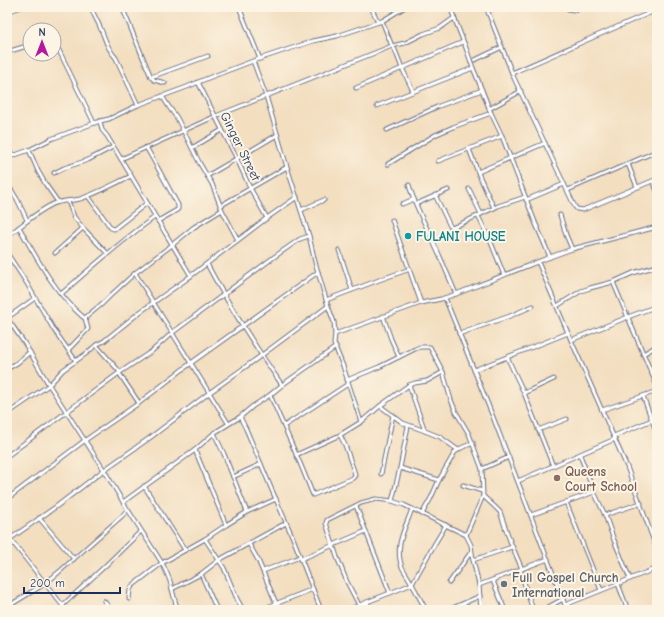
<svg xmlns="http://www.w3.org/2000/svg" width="664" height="617" font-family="'Comic Neue',sans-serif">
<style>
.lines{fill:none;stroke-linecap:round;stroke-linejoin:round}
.street-casing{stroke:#676c80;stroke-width:5}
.street{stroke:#fff;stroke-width:3}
.culture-dot{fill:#0f9aa8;stroke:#fcf5e5;stroke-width:1.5}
.education-dot{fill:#8d6e63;stroke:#fcf5e5;stroke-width:1.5}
.worship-dot{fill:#6b7280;stroke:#fcf5e5;stroke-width:1.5}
.labels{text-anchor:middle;stroke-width:4;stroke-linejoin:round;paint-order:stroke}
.street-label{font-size:13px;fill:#1b2f5e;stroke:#fcf5e5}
.culture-label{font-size:13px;font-weight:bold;fill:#0d838f;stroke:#fcf5e5;text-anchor:start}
.education-label{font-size:13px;font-weight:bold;fill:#785e54;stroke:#fcf5e5;text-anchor:start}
.worship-label{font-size:13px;font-weight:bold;fill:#5b616d;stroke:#fcf5e5;text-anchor:start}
</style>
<rect width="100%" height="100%" fill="#fcf5e5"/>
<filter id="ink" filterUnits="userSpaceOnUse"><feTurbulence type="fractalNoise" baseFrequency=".025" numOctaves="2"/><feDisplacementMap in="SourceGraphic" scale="8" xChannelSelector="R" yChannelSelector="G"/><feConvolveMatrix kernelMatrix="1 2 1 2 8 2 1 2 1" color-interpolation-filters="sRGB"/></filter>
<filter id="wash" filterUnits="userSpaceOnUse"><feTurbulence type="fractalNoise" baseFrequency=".012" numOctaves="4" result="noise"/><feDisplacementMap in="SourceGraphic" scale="16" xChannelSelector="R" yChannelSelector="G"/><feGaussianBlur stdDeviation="0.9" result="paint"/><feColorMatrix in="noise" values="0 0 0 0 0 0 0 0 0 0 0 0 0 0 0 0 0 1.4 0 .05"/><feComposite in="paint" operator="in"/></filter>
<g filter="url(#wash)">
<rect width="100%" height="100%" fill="#f3dec0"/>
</g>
<g filter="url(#ink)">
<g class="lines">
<defs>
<g id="street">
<path d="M91 7C93 14 97 20 100 27 106 40 106 47 116 58L138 105"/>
<polyline points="122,7 151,77 154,80 165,83"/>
<polyline points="239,7 260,59"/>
<polyline points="371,7 378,22"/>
<polyline points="450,7 466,48 473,68 478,80 491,113 502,136 535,222 550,257"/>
<polyline points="486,7 514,78 575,207 577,209 583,210 657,179"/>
<polyline points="568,7 568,9 574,10 582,7"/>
<polyline points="7,12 21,7"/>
<polyline points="382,21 392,46 395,50 402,68 413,91"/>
<polyline points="54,40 94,123"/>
<polyline points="7,52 30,45"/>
<polyline points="475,60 502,47"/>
<polyline points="253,61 266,96 287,167 309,236 315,262 328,306 334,322 335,334 334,344 343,366 361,422"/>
<path d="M512 73C561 52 608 30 657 10"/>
<polyline points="151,77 208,56"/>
<polyline points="198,82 237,159 250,188 267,218"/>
<polyline points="356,88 463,42"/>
<polyline points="162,96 169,107 177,118 200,164 212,184 222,210 238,240"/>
<polyline points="377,106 473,68"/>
<polyline points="489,109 521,91"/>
<polyline points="100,121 102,130 107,136 121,159 191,276"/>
<polyline points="387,130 439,106 482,90"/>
<path d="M146 147C157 166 167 185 178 205V209L177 210 158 221"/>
<polyline points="192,148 222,130"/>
<polyline points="469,149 479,175 494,208"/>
<polyline points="29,150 38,171 46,185 58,202"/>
<polyline points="7,153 9,152 15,155"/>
<polyline points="7,158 29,150 51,139 100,121 109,119 138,105 187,87 208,78 253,61 313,41 337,36 382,21 405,7"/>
<polyline points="121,159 216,116 392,46 405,43 423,34 440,28 454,18"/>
<polyline points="438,161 502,136"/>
<polyline points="388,164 435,135 453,127 491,113"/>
<polyline points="628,164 637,187"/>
<polyline points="478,172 545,143"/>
<polyline points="54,173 64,168 88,160 113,147"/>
<polyline points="207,176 277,135"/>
<polyline points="653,181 657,191"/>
<polyline points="7,183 17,199 27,220"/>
<path d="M409 185C414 203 423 220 431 237 440 256 448 275 456 294"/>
<polyline points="469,189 481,214"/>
<polyline points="568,190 657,151"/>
<polyline points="435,195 450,226 452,228 498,206 525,197"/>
<polyline points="88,196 111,228 114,229 147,203"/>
<polyline points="526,200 564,184"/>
<polyline points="68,201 74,217 83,228 107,253"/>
<polyline points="402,204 414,199"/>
<polyline points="416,204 448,190"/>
<polyline points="220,206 287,167"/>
<polyline points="301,210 324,200"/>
<polyline points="560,215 566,235 572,249"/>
<polyline points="478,216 490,240 504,275"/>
<polyline points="392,220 421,303"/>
<path d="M19 227C37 259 55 293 83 317L85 318 103 303 110 296 135 273 172 245 194 227 222 210"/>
<path d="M7 236C22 226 36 212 53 204 61 200 71 201 80 199 98 193 114 184 131 176"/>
<polyline points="339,250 352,290"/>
<polyline points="7,253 26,282 54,330 76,361"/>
<polyline points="55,253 83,228"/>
<polyline points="538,262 571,340 627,467 657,550"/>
<path d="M207 264C229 306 255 346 282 385"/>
<polyline points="135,273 228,423"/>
<polyline points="613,282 657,386"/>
<path d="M61 294C92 267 122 240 155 217"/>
<polyline points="445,298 493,417 567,610"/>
<polyline points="326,300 379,280 410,269"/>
<polyline points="557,306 581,291 590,288 613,282 633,273 657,266"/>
<polyline points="383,316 391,339 399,357"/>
<path d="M7 318 25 344 49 385 104 470 123 502 162 563C165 569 168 575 170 581 173 592 174 599 178 610"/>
<polyline points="7,318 35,298"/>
<polyline points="335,334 421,303 441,299 456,294 550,257 572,249 657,227"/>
<polyline points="459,334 510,316 533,306"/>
<polyline points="571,340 628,317 657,306"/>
<polyline points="96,345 120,372"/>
<polyline points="68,350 88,329 85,318"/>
<polyline points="643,354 657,346"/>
<polyline points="507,357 524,393 553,466"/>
<polyline points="7,369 17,363 30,352"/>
<polyline points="474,370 538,345 568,333"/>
<polyline points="119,373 139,403"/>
<polyline points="347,380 379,367 415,349 420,347 430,347 443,372 451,400 456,412 469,434 482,469 483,496 466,535"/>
<polyline points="409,385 425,431"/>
<polyline points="524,393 554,379"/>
<polyline points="270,395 300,463 313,495 353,478 355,475 354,471 345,445 340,435"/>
<polyline points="643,396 657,434"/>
<polyline points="380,406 403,423 425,431 440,437 458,450"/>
<polyline points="602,410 657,391"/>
<polyline points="7,414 49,385 63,370 87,353 96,345 104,341 140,312 184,281 267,218 297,197"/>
<polyline points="240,417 246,429 261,464 271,488 293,538 305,569 321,610"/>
<polyline points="284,426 348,384"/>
<polyline points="538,430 567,419"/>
<polyline points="214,433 224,454 247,512"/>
<polyline points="614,436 652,420"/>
<polyline points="195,450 226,525"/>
<polyline points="296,455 340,435 361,422 380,406 409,385 415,383 427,381 443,372"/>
<polyline points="580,455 594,492 605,515 614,540 630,579"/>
<polyline points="7,456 119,373 152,351 172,333 274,257 300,239 309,236"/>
<polyline points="400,468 439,480"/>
<polyline points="482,469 509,457"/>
<polyline points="381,474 393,415"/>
<polyline points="233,477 261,464"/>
<polyline points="518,481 615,439"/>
<polyline points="463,485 482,491"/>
<polyline points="144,486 185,550"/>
<polyline points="483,496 494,506 500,512 510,541 522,569"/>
<polyline points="7,499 84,441 139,403 191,363 318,272"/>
<polyline points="392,501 400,468 408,426"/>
<polyline points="123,502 195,450 214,433 240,417 253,406 270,395 282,385 336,347"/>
<polyline points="566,502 601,590"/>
<polyline points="356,506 390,593 367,602"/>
<path d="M412 509C405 529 394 546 402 567 405 573 409 578 412 584L434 545 446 525"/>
<polyline points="422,514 431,498 439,480 455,452 461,448 473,443"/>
<polyline points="531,515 594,492"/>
<polyline points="605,515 641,503"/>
<polyline points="39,518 74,559"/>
<polyline points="7,535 66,610"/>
<polyline points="205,539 224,568 237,599 243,610"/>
<polyline points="7,541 57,506 104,470 151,437 209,393 262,355 328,306"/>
<polyline points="249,544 258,560 276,603"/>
<polyline points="301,559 366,531"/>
<polyline points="473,560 512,547"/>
<polyline points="520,570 533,610"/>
<polyline points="263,571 300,557"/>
<polyline points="201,574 217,610"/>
<polyline points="493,581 505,610"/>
<polyline points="449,583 471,552"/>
<polyline points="618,584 628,610"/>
<polyline points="479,585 548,559"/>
<polyline points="172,589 201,574 219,560 286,523"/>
<polyline points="390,593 412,584 426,610"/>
<polyline points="129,599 130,590 132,586 162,563 205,539 226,525 247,512 276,499"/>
<polyline points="104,601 111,610"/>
<polyline points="63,605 105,566 141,531"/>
<polyline points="359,605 347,582 337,557 326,523 327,520 361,503 376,499 385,500 392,501 404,505 466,535 471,545 473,560 479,585 481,610"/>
<polyline points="565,605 657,568"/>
<polyline points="7,607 46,583 59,572 122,516 127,510"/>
<polyline points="260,610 313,589"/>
<polyline points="348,610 367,602 370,610"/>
<polyline points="448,610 480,596"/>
<polyline points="543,610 563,599"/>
</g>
</defs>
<use href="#street" class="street-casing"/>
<use href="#street" class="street"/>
</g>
</g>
<circle class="culture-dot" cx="408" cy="236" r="4"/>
<circle class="education-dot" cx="557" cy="478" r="4"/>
<circle class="worship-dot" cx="504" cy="584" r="4"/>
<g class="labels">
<g class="street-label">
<text transform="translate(241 146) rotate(64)" y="5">Ginger Street</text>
</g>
<g class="culture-label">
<text x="416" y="241">FULANI HOUSE</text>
</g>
<g class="education-label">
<text x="565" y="476">Queens<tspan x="565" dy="15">Court School</tspan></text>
</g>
<g class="worship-label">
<text x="512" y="582">Full Gospel Church<tspan x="512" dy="15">International</tspan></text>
</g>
</g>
<rect width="664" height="617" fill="none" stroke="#fcf5e5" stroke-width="24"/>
<g transform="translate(42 42)"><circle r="19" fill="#fcf5e5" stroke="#a2a6af"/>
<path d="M0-3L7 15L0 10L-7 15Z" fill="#b5179e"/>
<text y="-6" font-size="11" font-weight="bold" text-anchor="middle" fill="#1b2f5e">N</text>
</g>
<path d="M24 587v6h96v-6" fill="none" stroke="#1b2f5e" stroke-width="2"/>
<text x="30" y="587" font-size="12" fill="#1b2f5e" stroke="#fcf5e5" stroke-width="3" paint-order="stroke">200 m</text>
</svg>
